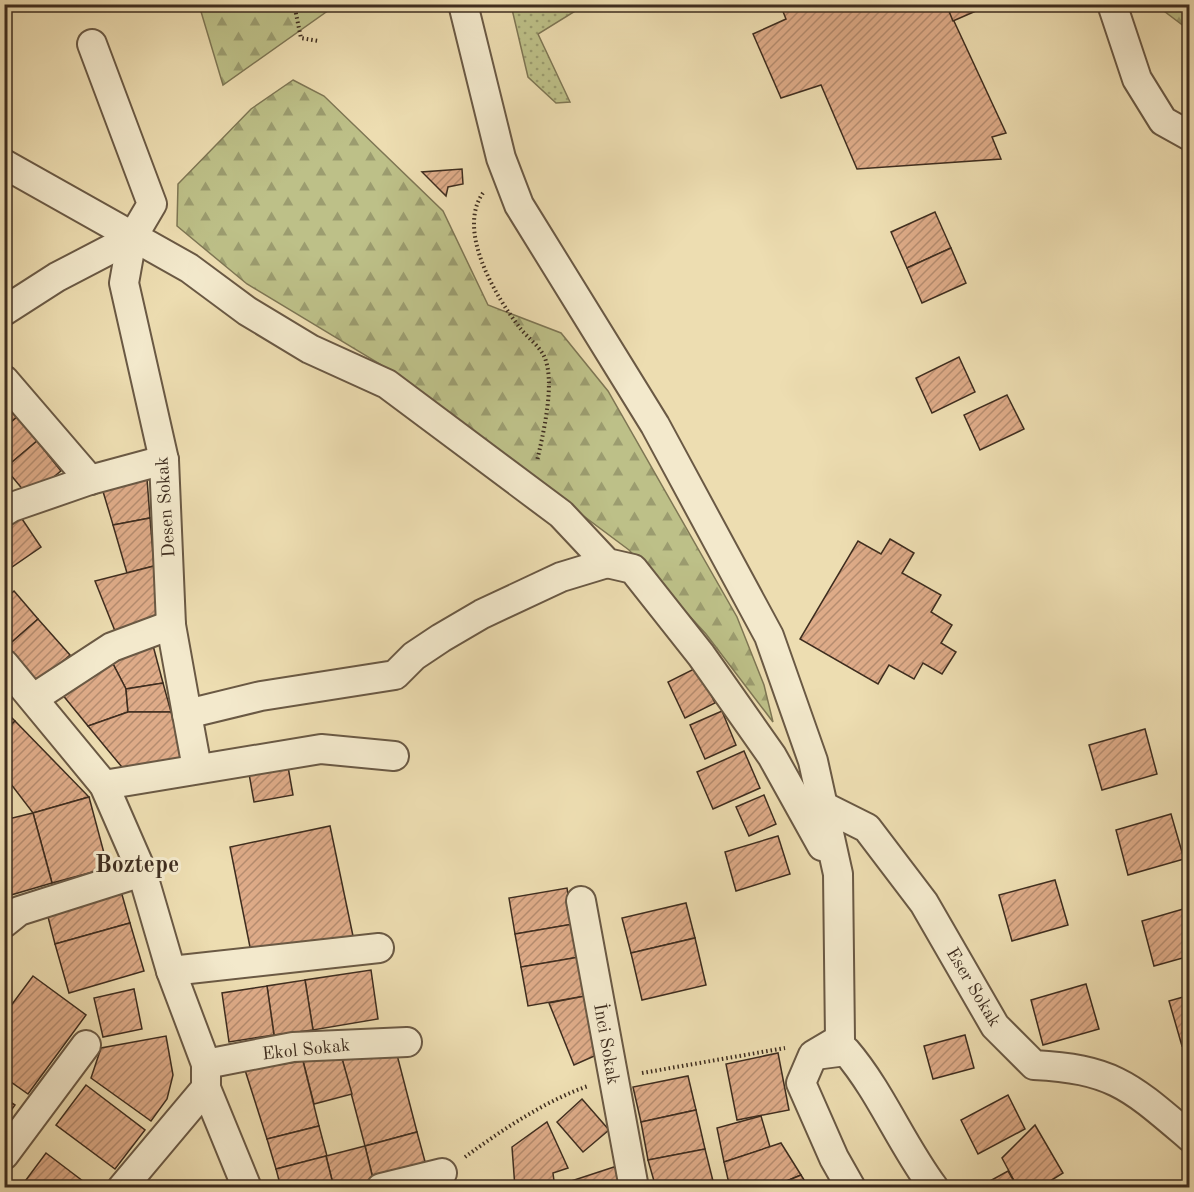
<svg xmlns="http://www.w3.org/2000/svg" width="1194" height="1192" font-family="'Old Standard TT',serif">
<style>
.forest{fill:url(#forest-firs);stroke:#7e7654;stroke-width:1.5}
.garden{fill:url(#garden-dots);stroke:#7e7654;stroke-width:1.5}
.building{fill:url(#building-hatch);stroke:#3e2d1f;stroke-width:1.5}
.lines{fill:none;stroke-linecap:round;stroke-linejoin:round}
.minor-casing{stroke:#6a5944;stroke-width:32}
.path{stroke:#3e2d1f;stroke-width:4;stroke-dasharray:1.5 3;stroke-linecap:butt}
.minor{stroke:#f3e9cc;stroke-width:28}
.labels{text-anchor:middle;stroke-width:6;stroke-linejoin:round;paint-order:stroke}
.street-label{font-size:18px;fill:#3e2d1f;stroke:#f3e9cc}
.district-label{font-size:24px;font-weight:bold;fill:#3e2d1f;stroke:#f3e9cc}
</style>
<defs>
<pattern id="forest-firs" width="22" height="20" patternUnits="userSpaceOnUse" patternTransform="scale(1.5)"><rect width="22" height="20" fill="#bdc088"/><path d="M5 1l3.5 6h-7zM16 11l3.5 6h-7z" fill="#9b9c6f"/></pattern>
<pattern id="garden-dots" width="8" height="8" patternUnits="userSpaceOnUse" patternTransform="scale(1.5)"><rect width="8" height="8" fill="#bdc088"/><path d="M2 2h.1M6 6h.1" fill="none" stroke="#9b9c6f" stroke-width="1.8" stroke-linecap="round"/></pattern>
<pattern id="building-hatch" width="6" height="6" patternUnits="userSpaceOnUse" patternTransform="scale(1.5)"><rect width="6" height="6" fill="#deab88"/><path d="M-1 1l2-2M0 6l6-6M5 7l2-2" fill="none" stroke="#b58c6f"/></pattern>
</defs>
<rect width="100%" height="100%" fill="#edddb1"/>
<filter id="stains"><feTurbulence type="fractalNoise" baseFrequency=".00333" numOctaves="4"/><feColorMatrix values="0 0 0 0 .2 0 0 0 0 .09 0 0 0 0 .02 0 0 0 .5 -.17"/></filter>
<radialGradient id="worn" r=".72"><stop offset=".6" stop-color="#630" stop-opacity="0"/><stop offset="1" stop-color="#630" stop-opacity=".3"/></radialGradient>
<g class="forest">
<polygon points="199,5 199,4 336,5 223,85"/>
<polygon points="1156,5 1189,5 1189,30"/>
<polygon points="293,80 324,96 443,211 488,305 561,333 608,391 737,617 764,685 773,722 706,634 629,550 380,364 247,284 177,226 178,184 251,109"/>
</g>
<polygon class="garden" points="511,5 585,5 538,34 570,102 556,103 528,77"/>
<g class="building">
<polygon points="780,4 946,4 1006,133 992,137 1001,159 857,169 821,85 781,98 753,34 786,19"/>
<polygon points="946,4 992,4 953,21"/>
<polygon points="462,169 463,184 448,187 446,196 422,172"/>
<polygon points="935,212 951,248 907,268 891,232"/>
<polygon points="951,248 966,283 922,303 907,268"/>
<polygon points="959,357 975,392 932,413 916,378"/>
<polygon points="1007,395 1024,429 980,450 964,415"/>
<polygon points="4,402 17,417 4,428"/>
<polygon points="17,417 37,441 5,468 4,428"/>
<polygon points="37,441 61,471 29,497 5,468"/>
<polygon points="147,479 150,518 113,525 102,488"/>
<polygon points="18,513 41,547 12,567 4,557 4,522"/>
<polygon points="150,518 154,566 127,573 113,525"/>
<polygon points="890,539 914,553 902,573 941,595 931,612 952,625 941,643 956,652 942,674 923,663 914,679 889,665 878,684 800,639 858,541 881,554"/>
<polygon points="154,566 159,615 115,631 95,581"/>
<polygon points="14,591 38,619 4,649 4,600"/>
<polygon points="38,619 70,655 36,685 4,649"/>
<polygon points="151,638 163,683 126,689 111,660"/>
<polygon points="111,660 126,689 128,712 88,726 57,688"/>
<polygon points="698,667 715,703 685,718 668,682"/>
<polygon points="163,683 171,712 128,712 126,689"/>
<polygon points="4,710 15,721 4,732"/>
<polygon points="722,711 736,745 705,759 690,725"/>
<polygon points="128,712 171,712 185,761 126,772 88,726"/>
<polygon points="15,721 89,797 33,813 4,775 4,732"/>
<polygon points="1145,729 1157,774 1102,790 1089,745"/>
<polygon points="744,751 760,788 713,809 697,772"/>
<polygon points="287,761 293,795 254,802 248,768"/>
<polygon points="764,795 776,824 749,836 736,807"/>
<polygon points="89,797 108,868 52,883 33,813"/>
<polygon points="33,813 52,883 11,895 4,870 4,820"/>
<polygon points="1171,814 1184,859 1128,875 1116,830"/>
<polygon points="330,826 353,936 252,957 230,847"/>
<polygon points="778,836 790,874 736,891 725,852"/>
<polygon points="1055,880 1068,925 1012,941 999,895"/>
<polygon points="567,888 573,924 515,934 509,898"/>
<polygon points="121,891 130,923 55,944 47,913"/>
<polygon points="686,903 695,938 631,953 622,918"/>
<polygon points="1190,907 1190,956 1154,966 1142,921"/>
<polygon points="130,923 144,971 69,993 55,944"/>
<polygon points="573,924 579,957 521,967 515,934"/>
<polygon points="695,938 706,985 642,1000 631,953"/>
<polygon points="579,957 585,996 528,1006 521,967"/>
<polygon points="371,970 378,1019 313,1030 305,980"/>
<polygon points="33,976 86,1015 28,1094 4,1077 4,1015"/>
<polygon points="305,980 313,1030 274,1035 267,986"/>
<polygon points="1086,984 1099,1029 1043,1045 1031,1000"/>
<polygon points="267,986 274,1035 229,1042 222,993"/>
<polygon points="134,989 142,1029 103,1037 94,998"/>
<polygon points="1190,995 1190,1044 1182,1046 1169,1001"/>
<polygon points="585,996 601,1053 574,1065 549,1003"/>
<polygon points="965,1035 974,1068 933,1079 924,1046"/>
<polygon points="166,1036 173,1075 167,1099 151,1121 91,1078 101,1048"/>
<polygon points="395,1047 417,1132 365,1146 341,1055"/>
<polygon points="778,1053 789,1110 737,1120 726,1064"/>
<polygon points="341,1055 352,1094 314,1104 303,1061"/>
<polygon points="303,1061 319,1126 267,1139 245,1070"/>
<polygon points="688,1076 696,1110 641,1122 633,1087"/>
<polygon points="86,1085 145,1130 115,1169 56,1125"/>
<polygon points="1008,1095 1025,1129 978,1154 961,1120"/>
<polygon points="4,1098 15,1105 4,1120"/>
<polygon points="582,1099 609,1130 583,1152 557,1122"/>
<polygon points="696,1110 705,1149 648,1160 641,1122"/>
<polygon points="761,1116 770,1147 724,1162 717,1128"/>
<polygon points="547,1122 568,1168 553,1173 554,1181 536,1188 515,1188 512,1147"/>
<polygon points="1035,1125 1063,1173 1039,1188 1018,1188 1002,1158"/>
<polygon points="319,1126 327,1156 276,1169 267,1139"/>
<polygon points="417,1132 427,1169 374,1183 365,1146"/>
<polygon points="781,1143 801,1175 770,1188 730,1188 724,1162"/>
<polygon points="365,1146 374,1183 357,1188 334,1188 326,1156"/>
<polygon points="705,1149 713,1181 694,1188 656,1188 648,1160"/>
<polygon points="46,1153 92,1188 20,1188"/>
<polygon points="326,1156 334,1188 281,1188 276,1169"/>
<polygon points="620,1165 625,1188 550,1188"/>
<polygon points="1008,1171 1018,1188 980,1188 979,1187"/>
<polygon points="801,1175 809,1188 770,1188"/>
</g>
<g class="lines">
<defs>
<g id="minor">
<polyline points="463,4 501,158 519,205 655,425 769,636 813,761 838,874 840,1039 813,1055 801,1083 834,1158 851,1188"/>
<polyline points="1112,4 1137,79 1163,121 1190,136"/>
<polyline points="4,164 189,268 247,311 310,349 387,384 561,514 607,563 633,569 701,655 772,756 822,846"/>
<polyline points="132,238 124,283 164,460 171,625 187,714 261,696 395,675 414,656 441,638 482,614 561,577 607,563"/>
<polyline points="4,311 57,277 132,238 152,204 92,44"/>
<polyline points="4,380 90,480"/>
<polyline points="4,512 12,507 90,480 164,460"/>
<polyline points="4,664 104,785 142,872 171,971 206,1064 206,1088 247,1188"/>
<polyline points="34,698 112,647 171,625"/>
<polyline points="187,714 197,768"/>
<polyline points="104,785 321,749 394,756"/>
<path d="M823 806 867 828 924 903 995 1026 1034 1065C1114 1069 1131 1087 1190 1137"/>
<polyline points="581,901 634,1188"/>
<polyline points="4,923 19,911 142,872"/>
<polyline points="171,971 379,948"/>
<path d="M815 1055 846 1051C881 1092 901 1144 934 1188"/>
<polyline points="206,1064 293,1047 407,1042"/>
<polyline points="4,1155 86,1045"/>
<polyline points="122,1188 206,1088"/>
<polyline points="381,1188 442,1173"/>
</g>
</defs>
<use href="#minor" class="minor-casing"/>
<g class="path">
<polyline points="294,4 301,38 319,41"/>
<path d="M483 193C456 231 496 297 520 328 527 337 539 346 544 356 556 381 543 435 537 461"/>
<polyline points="642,1073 785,1048"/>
<path d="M465 1157C502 1130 545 1101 588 1086"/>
</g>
<use href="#minor" class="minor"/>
</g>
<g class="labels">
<g class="street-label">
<text transform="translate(165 507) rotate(-94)" y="6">Desen Sokak</text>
<text transform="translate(974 987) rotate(59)" y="6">Eser Sokak</text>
<text transform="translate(607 1044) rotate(80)" y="6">İnci Sokak</text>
<text transform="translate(306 1049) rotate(-6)" y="6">Ekol Sokak</text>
</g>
<g class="district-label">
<text x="137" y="872">Boztepe</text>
</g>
</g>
<rect width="1194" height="1192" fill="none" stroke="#edddb1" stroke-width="24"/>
<rect x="6" y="6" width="1182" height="1180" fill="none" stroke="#3e2d1f" stroke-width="3"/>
<rect x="12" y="12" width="1170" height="1168" fill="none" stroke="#3e2d1f" stroke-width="1.5"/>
<rect width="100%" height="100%" filter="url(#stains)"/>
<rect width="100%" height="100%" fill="url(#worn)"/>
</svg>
